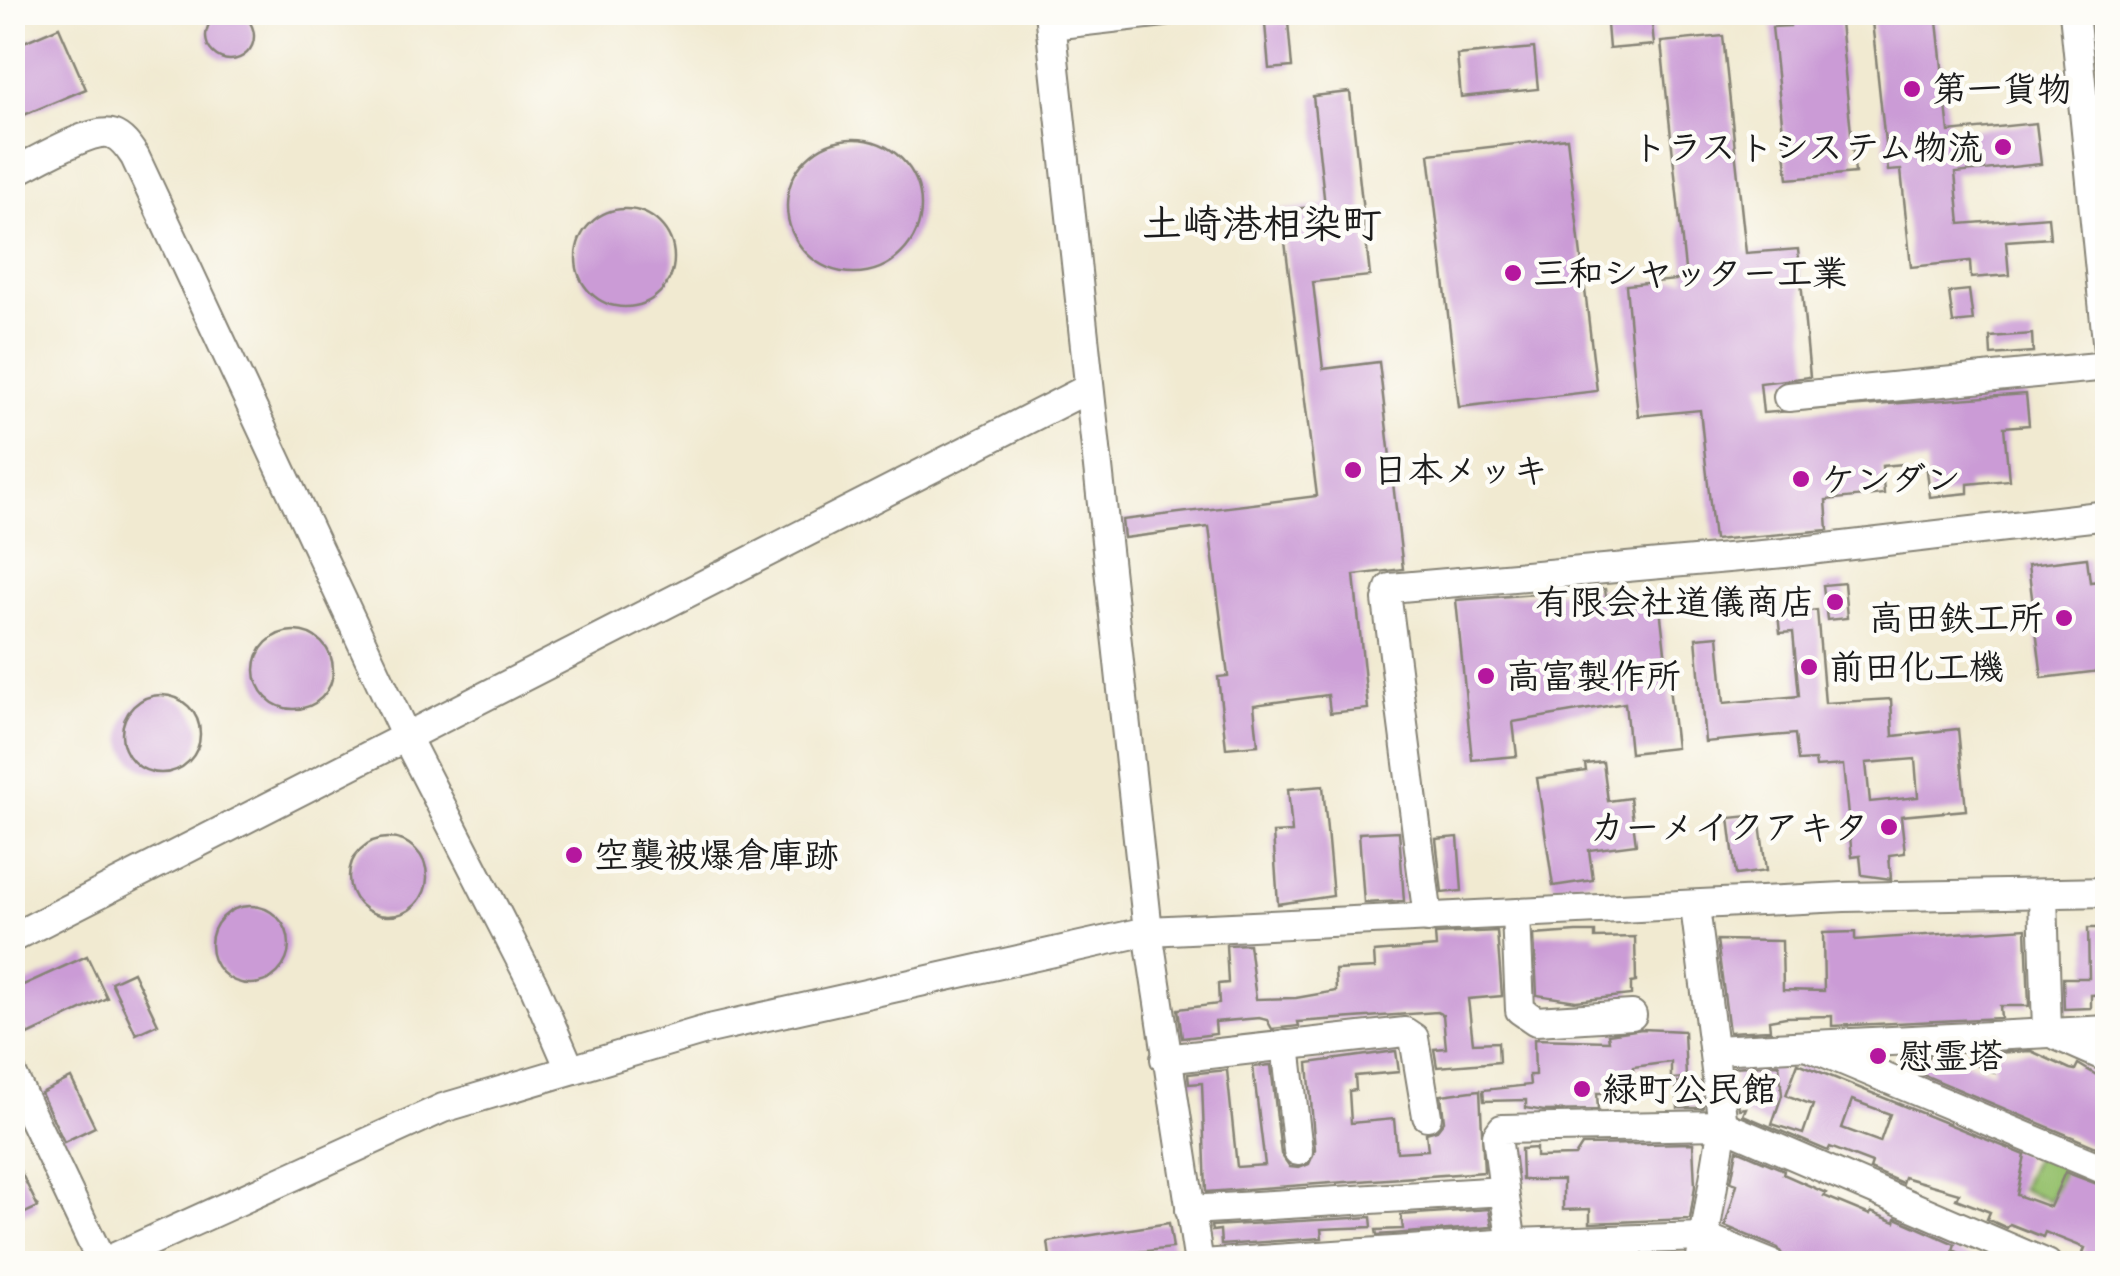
<svg xmlns="http://www.w3.org/2000/svg" width="2120" height="1276" font-family="Caveat,'Klee One',sans-serif">
<style>
.green{fill:#98c26f;stroke:#5a6f46;stroke-width:2.5}
.building{fill:#cb9bd6;fill-rule:evenodd}
.lines{fill:none;stroke-linecap:round;stroke-linejoin:round}
.minor-casing{stroke:#868376;stroke-width:32}
.minor{stroke:#fff;stroke-width:28}
.poi-dot{fill:#b5179e;stroke:#fdfcf7;stroke-width:4}
.labels{text-anchor:middle;stroke-width:9;stroke-linejoin:round;paint-order:stroke}
.poi-label{font-size:35px;font-weight:bold;fill:#1c1c1c;stroke:#fdfcf7;text-anchor:start}
.quarter-label{font-size:40px;font-weight:bold;fill:#1c1c1c;stroke:#fdfcf7}
</style>
<rect width="100%" height="100%" fill="#fdfcf7"/>
<filter id="ink" filterUnits="userSpaceOnUse"><feTurbulence type="fractalNoise" baseFrequency=".01" numOctaves="2"/><feDisplacementMap in="SourceGraphic" scale="20" xChannelSelector="R" yChannelSelector="G"/><feConvolveMatrix kernelMatrix="1 2 1 2 8 2 1 2 1" color-interpolation-filters="sRGB"/></filter>
<filter id="wash" filterUnits="userSpaceOnUse"><feTurbulence type="fractalNoise" baseFrequency=".0048" numOctaves="4" result="noise"/><feDisplacementMap in="SourceGraphic" scale="40" xChannelSelector="R" yChannelSelector="G"/><feGaussianBlur stdDeviation="2.25" result="paint"/><feColorMatrix in="noise" values="0 0 0 0 0 0 0 0 0 0 0 0 0 0 0 0 0 1.4 0 .05"/><feComposite in="paint" operator="in"/></filter>
<g filter="url(#wash)">
<rect width="100%" height="100%" fill="#f1ead1"/>
<polygon class="green" points="2038,1149 2067,1161 2050,1201 2021,1189"/>
<g id="blocks">
<g class="building">
<circle cx="230" cy="36" r="24"/>
<polygon points="1606,12 1651,12 1654,45 1609,49"/>
<polygon points="1789,12 1839,12 1855,173 1788,179 1772,27 1790,26"/>
<polygon points="1871,12 1936,12 1949,132 2036,123 2041,164 1955,173 1960,224 2048,217 2050,238 2006,241 2009,275 1971,278 1970,261 1911,267 1901,170 1888,171"/>
<polygon points="1288,22 1292,67 1269,69 1265,24"/>
<polygon points="59,27 86,89 12,120 12,47"/>
<polygon points="1723,36 1746,253 1798,249 1810,377 1760,383 1763,413 2026,394 2029,425 2004,427 2009,480 1968,484 1968,493 1930,497 1926,462 1882,466 1884,494 1826,500 1828,530 1714,540 1700,410 1638,416 1626,285 1686,279 1661,42"/>
<polygon points="1534,48 1538,89 1461,97 1457,55"/>
<polygon points="1350,92 1370,276 1313,282 1323,369 1379,362 1403,569 1354,575 1368,709 1330,713 1328,695 1254,705 1258,745 1226,748 1218,677 1228,676 1209,527 1124,538 1122,520 1317,496 1281,210 1325,206 1313,96"/>
<polygon points="1567,138 1597,391 1459,407 1429,154"/>
<circle cx="854" cy="206" r="67"/>
<circle cx="625" cy="258" r="49"/>
<polygon points="1969,290 1973,321 1953,323 1949,292"/>
<polygon points="2032,334 2033,352 1991,355 1990,337"/>
<polygon points="2087,558 2090,582 2108,580 2108,670 2042,678 2028,565"/>
<polygon points="1844,583 1847,618 1827,620 1823,585"/>
<polygon points="1605,589 1607,604 1659,599 1676,748 1630,753 1625,703 1513,722 1517,756 1472,760 1456,600"/>
<path d="M1817 610 1825 703 1891 699 1893 736 1958 729 1966 810 1901 816 1905 853 1889 855 1891 879 1862 875 1860 856 1852 857 1843 765 1816 767 1815 760 1798 761 1795 734 1705 742 1696 638 1718 636 1724 703 1799 696 1793 632 1780 633 1778 614ZM1915 759 1918 797 1870 802 1866 763Z"/>
<circle cx="294" cy="670" r="39"/>
<circle cx="161" cy="734" r="39"/>
<polygon points="1603,762 1608,801 1630,798 1636,844 1589,850 1593,880 1553,886 1537,778 1586,771 1585,764"/>
<polygon points="1323,786 1333,896 1278,904 1273,833 1292,832 1288,789"/>
<polygon points="1759,815 1766,871 1736,875 1729,818"/>
<polygon points="1399,831 1404,901 1364,903 1359,833"/>
<polygon points="1458,837 1462,891 1442,893 1436,839"/>
<circle cx="388" cy="877" r="39"/>
<circle cx="250" cy="945" r="39"/>
<polygon points="2026,928 2029,1006 2000,1006 2001,1018 1832,1026 1832,1016 1786,1017 1769,1020 1770,1030 1729,1032 1717,940 1782,941 1783,990 1824,991 1823,933 1855,932 1855,940"/>
<polygon points="2088,928 2108,928 2108,994 2091,995 2091,1008 2064,1009 2063,978 2089,978"/>
<polygon points="1497,931 1502,996 1468,999 1473,1043 1498,1042 1499,1062 1437,1067 1434,1049 1446,1048 1443,1015 1437,1012 1298,1022 1299,1026 1272,1029 1267,1020 1259,1018 1215,1022 1216,1034 1182,1038 1178,1009 1219,1004 1218,984 1228,983 1226,945 1249,944 1256,999 1296,998 1336,991 1335,970 1375,968 1374,952 1436,947 1435,934"/>
<polygon points="1576,932 1595,932 1595,938 1635,937 1636,982 1631,983 1631,995 1576,1001 1537,995 1534,935"/>
<polygon points="87,956 107,998 28,1035 12,1004 12,990"/>
<polygon points="133,972 158,1024 136,1034 111,982"/>
<polygon points="1642,1029 1684,1031 1686,1078 1671,1079 1671,1062 1633,1067 1634,1093 1597,1093 1598,1110 1544,1111 1526,1108 1526,1100 1484,1101 1483,1090 1530,1085 1529,1075 1535,1075 1534,1039 1609,1041 1608,1034"/>
<polygon points="1396,1051 1399,1072 1355,1076 1356,1090 1349,1091 1351,1123 1394,1119 1397,1152 1428,1150 1426,1133 1437,1130 1444,1121 1441,1095 1480,1090 1484,1172 1206,1192 1202,1083 1189,1084 1188,1074 1227,1070 1237,1167 1265,1165 1253,1067 1271,1065 1281,1154 1290,1167 1299,1168 1309,1164 1315,1150 1308,1063"/>
<polygon points="2031,1051 2070,1069 2075,1070 2078,1064 2108,1082 2108,1152 1912,1070 1918,1057 1951,1056 1994,1072 1992,1053"/>
<path d="M1798 1063 2025 1155 2017 1195 2050 1207 2065 1172 2108 1188V1214L2101 1230 2108 1233 2104 1264H2079L2085 1248 2045 1232 2043 1237 2010 1224 2007 1228 1987 1219 1990 1212 1956 1199 1959 1193 1904 1177 1902 1183 1870 1169 1872 1163 1830 1147 1828 1151 1743 1115 1746 1108 1739 1109 1733 1067 1779 1064 1782 1095 1772 1124 1803 1134 1813 1105 1786 1095ZM1852 1100 1890 1114 1880 1142 1842 1128Z"/>
<polygon points="71,1078 95,1127 64,1142 41,1093"/>
<polygon points="1700,1082 1703,1108 1678,1108 1676,1083"/>
<polygon points="1693,1143 1695,1186 1690,1219 1590,1223 1590,1209 1563,1210 1563,1180 1522,1180 1521,1149 1536,1148 1536,1157 1575,1156 1582,1145"/>
<polygon points="1737,1150 1784,1170 1783,1174 1826,1193 1824,1196 1870,1215 1871,1212 1895,1222 1896,1218 1955,1244 1953,1250 1983,1264 1788,1264 1778,1248 1725,1226 1737,1184 1731,1182"/>
<polygon points="12,1154 38,1207 12,1219"/>
<polygon points="1489,1209 1492,1227 1377,1235 1376,1230 1403,1229 1401,1215"/>
<polygon points="1371,1217 1372,1227 1321,1229 1322,1238 1221,1245 1220,1230 1212,1231 1211,1226"/>
<polygon points="1169,1223 1173,1248 1093,1257 1094,1264 1051,1264 1048,1242"/>
</g>
</g>
</g>
<g filter="url(#ink)">
<use href="#blocks" fill-opacity="0" stroke="#868376" stroke-width="2.5"/>
<g class="lines">
<defs>
<g id="minor">
<polyline points="1049,12 1148,931 1199,1264"/>
<polyline points="2074,12 2108,351"/>
<polyline points="1051,25 1164,12"/>
<path d="M12 173C33 163 92 127 112 134 123 138 129 148 135 157L407 739 535 988 570 1069"/>
<polyline points="1788,397 2108,366"/>
<polyline points="2043,895 2047,1032"/>
<polyline points="1695,907 1723,1125 1700,1264"/>
<polyline points="1516,914 1520,1010 1536,1021 1632,1015"/>
<polyline points="1428,918 1387,600 1390,588 1784,553 2108,515"/>
<polyline points="12,938 1087,389"/>
<polyline points="2058,1036 2108,1058"/>
<polyline points="1286,1045 1298,1151"/>
<polyline points="1809,1046 2108,1171"/>
<polyline points="1714,1050 2108,1030"/>
<polyline points="1165,1059 1405,1032 1414,1038 1427,1116"/>
<polyline points="12,1074 102,1263"/>
<polyline points="1504,1191 1497,1136 1502,1129 1723,1125 2047,1264"/>
<polyline points="1190,1210 1504,1191 1515,1264"/>
<polyline points="100,1264 443,1108 709,1029 1148,931 1844,897 2108,892"/>
<polyline points="1202,1264 1513,1243 1704,1237 1771,1264"/>
</g>
</defs>
<use href="#minor" class="minor-casing"/>
<use href="#minor" class="minor"/>
</g>
</g>
<g class="poi-dot">
<circle cx="1912" cy="89" r="10"/>
<circle cx="2003" cy="147" r="10"/>
<circle cx="1513" cy="273" r="10"/>
<circle cx="1353" cy="470" r="10"/>
<circle cx="1801" cy="479" r="10"/>
<circle cx="1835" cy="602" r="10"/>
<circle cx="2064" cy="618" r="10"/>
<circle cx="1809" cy="667" r="10"/>
<circle cx="1486" cy="676" r="10"/>
<circle cx="1889" cy="827" r="10"/>
<circle cx="574" cy="855" r="10"/>
<circle cx="1878" cy="1056" r="10"/>
<circle cx="1582" cy="1089" r="10"/>
</g>
<g class="labels">
<g class="poi-label">
<text x="1932" y="101">第一貨物</text>
<text x="1983" y="159" text-anchor="end">トラストシステム物流</text>
<text x="1533" y="285">三和シヤッター工業</text>
<text x="1373" y="482">日本メッキ</text>
<text x="1821" y="491">ケンダン</text>
<text x="1815" y="614" text-anchor="end">有限会社道儀商店</text>
<text x="2044" y="630" text-anchor="end">高田鉄工所</text>
<text x="1829" y="679">前田化工機</text>
<text x="1506" y="688">高富製作所</text>
<text x="1869" y="839" text-anchor="end">カーメイクアキタ</text>
<text x="594" y="867">空襲被爆倉庫跡</text>
<text x="1898" y="1068">慰霊塔</text>
<text x="1602" y="1101">緑町公民館</text>
</g>
<g class="quarter-label">
<text x="1262" y="237">土崎港相染町</text>
</g>
</g>
<rect width="2120" height="1276" fill="none" stroke="#fdfcf7" stroke-width="50"/>
</svg>
